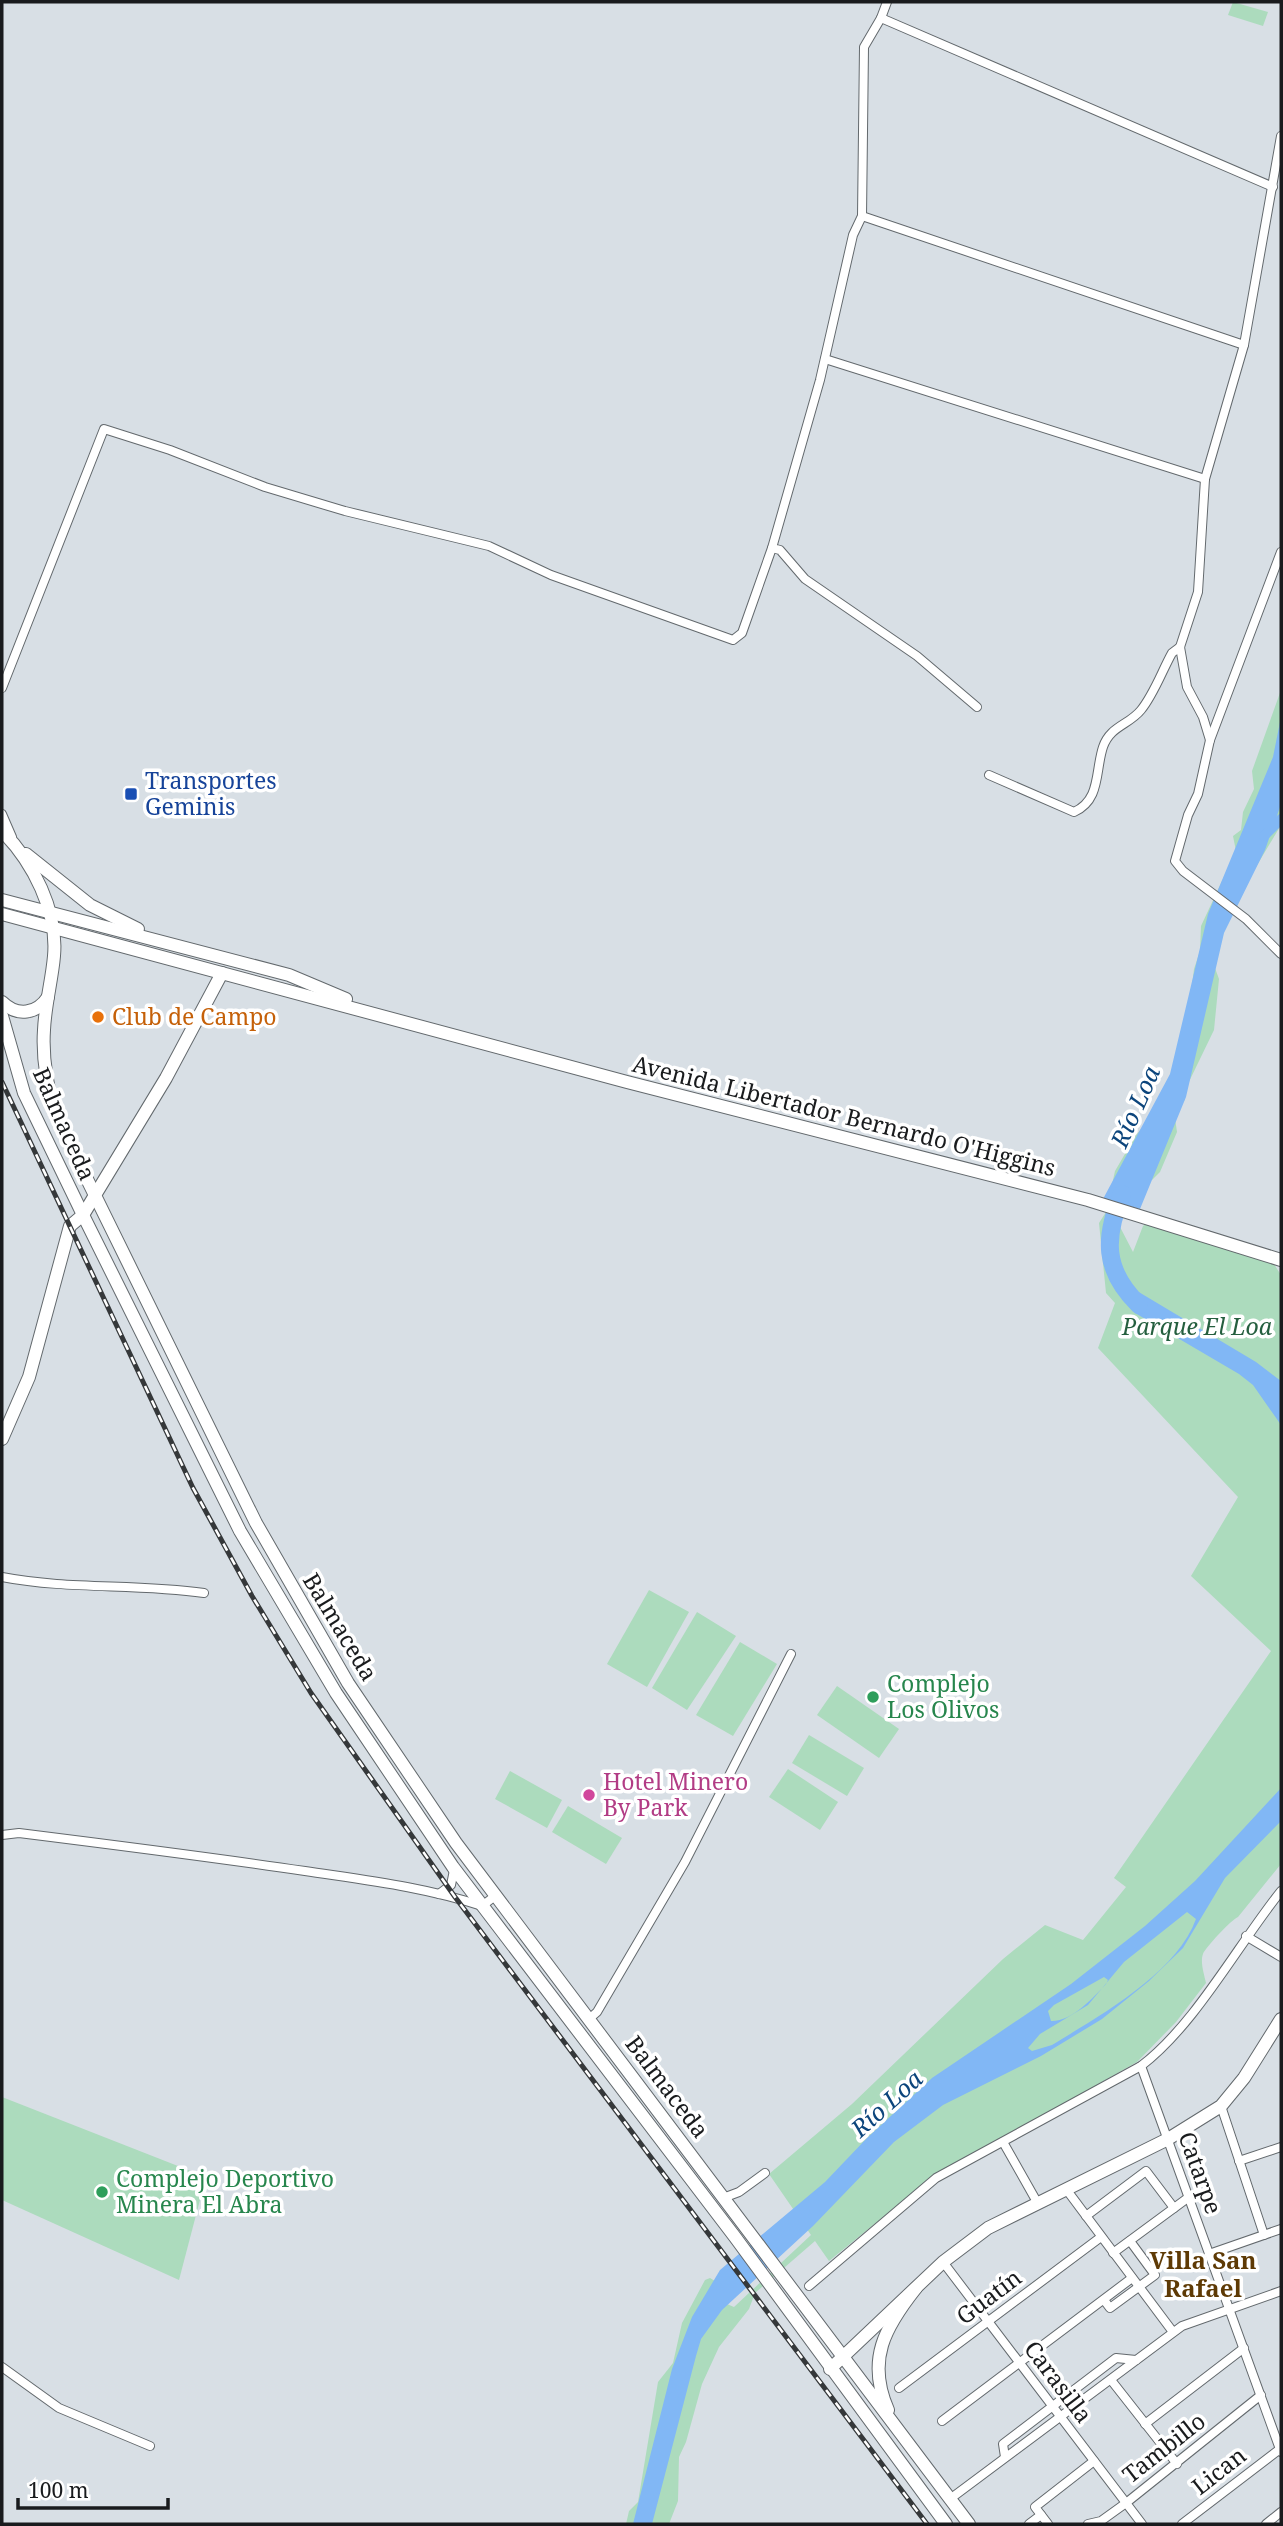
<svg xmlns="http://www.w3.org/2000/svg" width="1283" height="2526" font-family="'Noto Serif',serif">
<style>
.green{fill:#acdbbd}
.water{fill:#81b7f5;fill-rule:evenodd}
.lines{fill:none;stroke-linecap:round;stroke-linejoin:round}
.canal{stroke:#81b7f5;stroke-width:10}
.river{stroke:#81b7f5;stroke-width:18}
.street-casing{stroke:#63696d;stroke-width:10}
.secondary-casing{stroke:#63696d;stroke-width:14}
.primary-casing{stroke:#63696d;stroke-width:14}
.street{stroke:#fff;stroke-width:8}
.secondary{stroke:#fff;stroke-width:12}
.primary{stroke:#fff;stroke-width:12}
.rail-casing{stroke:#35383a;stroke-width:5}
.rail{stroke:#fff;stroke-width:2.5;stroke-dasharray:8;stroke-linecap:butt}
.transit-dot{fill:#1a4fb4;stroke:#fff;stroke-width:2.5}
.food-dot{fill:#e8710a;stroke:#fff;stroke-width:2.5}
.leisure-dot{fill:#2e9e5b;stroke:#fff;stroke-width:2.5}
.hotel-dot{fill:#d1479c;stroke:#fff;stroke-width:2.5}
.labels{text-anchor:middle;stroke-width:7;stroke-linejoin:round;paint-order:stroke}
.transit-label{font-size:23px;fill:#164399;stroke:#fff;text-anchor:start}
.food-label{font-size:23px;fill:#c56008;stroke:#fff;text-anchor:start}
.street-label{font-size:23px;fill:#191b1d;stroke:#fff}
.park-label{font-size:23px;font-style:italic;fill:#255f3f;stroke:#fff}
.leisure-label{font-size:23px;fill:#27864d;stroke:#fff;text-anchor:start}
.hotel-label{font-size:23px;fill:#b23c85;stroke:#fff;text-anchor:start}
.water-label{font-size:24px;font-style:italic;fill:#0c457c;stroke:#fff}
.neighbourhood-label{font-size:24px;font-weight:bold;fill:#5e3a05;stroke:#fff}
</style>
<rect width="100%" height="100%" fill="#d8dfe5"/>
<g class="green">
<polygon points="1233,2 1268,12 1263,26 1228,15"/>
<path d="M1281 690V825L1228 914 1215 968 1219 979 1214 1030 1184 1092 1185 1100 1177 1105 1174 1111 1177 1132 1160 1172 1152 1180 1141 1183 1125 1195 1119 1225 1133 1252 1143 1226 1149 1222 1272 1261 1281 1275V1864L1238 1917C1232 1919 1205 1948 1203 1954 1200 1962 1204 1974 1206 1983L1176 2022 1137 2062 925 2183 829 2261 815 2241 755 2293 749 2309 719 2347 702 2384 686 2442 679 2457 678 2501 669 2524H626L629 2511 638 2502 658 2382 673 2363 682 2323 705 2280 710 2278 715 2281 727 2304 734 2307 811 2235 769 2174 852 2104 1003 1959 1045 1925 1083 1940 1126 1887 1114 1878 1271 1651 1191 1576 1238 1497 1098 1348 1115 1303 1106 1293 1099 1223 1106 1212 1115 1171 1136 1135 1165 1101 1189 1010 1194 969 1200 951 1201 926 1236 851 1233 836 1241 830 1243 812 1254 789 1252 771Z"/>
<polygon points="649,1590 689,1612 647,1687 607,1664"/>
<polygon points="697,1612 736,1636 687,1710 652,1688"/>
<polygon points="740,1642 777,1664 733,1736 696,1715"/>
<polygon points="837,1686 899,1729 879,1758 817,1715"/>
<polygon points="809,1735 864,1768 847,1796 792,1763"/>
<polygon points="788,1769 838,1802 820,1830 769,1797"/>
<polygon points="510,1771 562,1800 547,1828 495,1799"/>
<polygon points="568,1806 622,1838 606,1864 552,1832"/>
<polygon points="2,2097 206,2177 179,2280 2,2200"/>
</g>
<g class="water">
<polygon points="1281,717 1280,807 1265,850 1224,933 1186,1097 1140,1209 1103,1199 1170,1074 1208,914 1273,757"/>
<polygon points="1132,1288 1256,1362 1281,1381 1281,1425 1253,1385 1239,1374 1135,1313 1122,1299 1125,1289"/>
<path d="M1281 1788V1821L1225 1878 1183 1948 1149 1981 1102 2019 1041 2056 943 2105 894 2142 813 2226 722 2310 701 2339 696 2356 652 2524H633L672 2369 692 2317 720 2270 825 2182 867 2138 932 2078 1071 1984 1145 1926 1195 1881ZM1187 1912 1196 1919C1176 1974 1099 2016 1052 2045L1032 2051 1028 2048 1040 2034 1088 2005 1124 1962ZM1104 1977 1108 1980 1106 1984C1093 1998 1071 2022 1051 2021L1048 2011 1054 2005Z"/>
</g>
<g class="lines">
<polyline class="canal" points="1264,836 1281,819"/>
<path class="river" d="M1122 1194C1104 1237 1103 1270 1139 1305"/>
<defs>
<g id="street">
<polyline points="887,2 881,18 864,47 862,216 853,235 820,380 772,548 780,550 805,579 917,656 977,707"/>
<polyline points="881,18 1273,187"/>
<polyline points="862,216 1244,345"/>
<polyline points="825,359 1205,479"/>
<polyline points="1281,552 1210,740 1198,794 1188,815 1175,861 1183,871 1246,919 1281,954"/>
<polyline points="2,688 104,429 170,450 265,487 345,511 489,546 551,575 733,640 742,633 772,548"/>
<polyline points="1210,740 1203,717 1187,687 1180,647 1198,592 1205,479 1244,345 1281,136"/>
<path d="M989 775 1074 812C1101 800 1095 771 1103 747 1110 726 1129 725 1141 710 1154 694 1162 671 1172 653L1180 647"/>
<polyline points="2,814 12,837"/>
<path d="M2 1577C69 1590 137 1583 204 1593"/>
<path d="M2 1835 19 1833C115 1845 210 1857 305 1871 364 1880 425 1887 482 1906L495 1896"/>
<polyline points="439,1894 451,1885 454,1870"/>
<polyline points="1246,1936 1281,1957"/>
<polyline points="589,2019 597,2012 685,1862 791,1654"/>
<polyline points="1141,2066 1281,2452"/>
<polyline points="1221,2106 1264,2235"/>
<polyline points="1003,2142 1037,2202"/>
<polyline points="1239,2161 1281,2147"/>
<polyline points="1066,2189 1173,2332"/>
<polyline points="723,2198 739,2192 765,2173"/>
<polyline points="1086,2216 1146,2171 1174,2208"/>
<polyline points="1113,2253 1189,2197"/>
<polyline points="1209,2254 1281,2229"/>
<polyline points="943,2262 1142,2524"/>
<path d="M809 2286 936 2178 1141 2066C1195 2025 1237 1946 1281 1891"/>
<polyline points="1104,2300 1110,2308 1155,2275 1130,2241"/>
<polyline points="2,2367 59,2408 150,2446"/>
<polyline points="1111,2380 1177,2464"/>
<polyline points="899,2388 1101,2237"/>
<polyline points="942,2421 1132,2278"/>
<polyline points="1145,2424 1244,2348"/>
<polyline points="1005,2457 1003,2444 1116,2358 1136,2360"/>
<polyline points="950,2499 1182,2326 1281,2291"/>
<polyline points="1029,2524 1041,2515"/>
<polyline points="1048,2524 1035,2507 1094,2461"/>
<polyline points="1088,2524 1101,2521 1126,2503 1261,2395"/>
<polyline points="1182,2524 1280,2449"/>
<polyline points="1266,2524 1281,2512"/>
</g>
<g id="secondary">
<polyline points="2,1439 29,1377 70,1226 83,1215 166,1078 222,973"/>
<polyline points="830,2369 943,2262 988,2228 1168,2139 1221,2106 1244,2078 1281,2019"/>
</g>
<g id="primary">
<path d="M2 831C33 862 58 911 54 956 52 980 45 1005 44 1030 42 1059 47 1086 55 1114L256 1523 348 1683 456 1843 969 2524"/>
<polyline points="26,854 90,905 138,929"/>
<polyline points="2,900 289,975 346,999"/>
<polyline points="2,914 627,1082 1088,1200 1281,1260"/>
<path d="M2 1002C17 1017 37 1014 48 997"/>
<polyline points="2,1016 24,1093 83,1215 240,1531 336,1693 453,1867 735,2237 946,2524"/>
<path d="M888 2410C866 2360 885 2327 916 2288"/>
</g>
</defs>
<use href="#street" class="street-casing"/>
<use href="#secondary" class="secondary-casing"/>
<use href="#primary" class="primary-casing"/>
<use href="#street" class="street"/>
<use href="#secondary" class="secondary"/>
<use href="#primary" class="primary"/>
<defs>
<polyline id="rail" points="2,1082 193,1488 252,1596 311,1693 455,1897 927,2524"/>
</defs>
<use href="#rail" class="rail-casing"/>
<use href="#rail" class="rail"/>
</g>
<rect class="transit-dot" x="124" y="787" width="14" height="14" rx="3.5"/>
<circle class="food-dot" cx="98" cy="1017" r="7"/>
<g class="leisure-dot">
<circle cx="873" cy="1697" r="7"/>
<circle cx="102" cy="2192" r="7"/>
</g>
<circle class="hotel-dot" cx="589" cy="1795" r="7"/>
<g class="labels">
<g class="transit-label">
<text x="145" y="789">Transportes<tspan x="145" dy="26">Geminis</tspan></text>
</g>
<g class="food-label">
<text x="112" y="1025">Club de Campo</text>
</g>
<g class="street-label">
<text transform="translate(844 1116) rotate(14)" y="8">Avenida Libertador Bernardo O'Higgins</text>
<text transform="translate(64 1124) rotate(66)" y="8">Balmaceda</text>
<text transform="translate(340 1627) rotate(59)" y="8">Balmaceda</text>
<text transform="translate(667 2087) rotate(53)" y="8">Balmaceda</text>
<text transform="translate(1200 2173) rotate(70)" y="8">Catarpe</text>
<text transform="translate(989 2297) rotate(-37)" y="8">Guatín</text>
<text transform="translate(1058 2382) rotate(53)" y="8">Carasilla</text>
<text transform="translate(1164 2448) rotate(-38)" y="8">Tambillo</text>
<text transform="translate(1219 2471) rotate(-38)" y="8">Lican</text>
</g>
<g class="park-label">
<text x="1197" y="1335">Parque El Loa</text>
</g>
<g class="leisure-label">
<text x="887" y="1692">Complejo<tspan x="887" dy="26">Los Olivos</tspan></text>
<text x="116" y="2187">Complejo Deportivo<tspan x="116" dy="26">Minera El Abra</tspan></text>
</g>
<g class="hotel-label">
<text x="603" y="1790">Hotel Minero<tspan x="603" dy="26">By Park</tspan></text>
</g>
<g class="water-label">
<text transform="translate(1136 1107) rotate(-66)" y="8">Río Loa</text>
<text transform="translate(887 2104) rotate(-42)" y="8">Río Loa</text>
</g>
<g class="neighbourhood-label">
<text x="1203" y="2269">Villa San<tspan x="1203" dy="28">Rafael</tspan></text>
</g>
</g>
<rect width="1283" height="2526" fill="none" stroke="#191b1d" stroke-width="7"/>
<path d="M18 2498v10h150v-10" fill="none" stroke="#191b1d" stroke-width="3.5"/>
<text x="28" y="2498" font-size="21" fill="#191b1d" stroke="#ffffff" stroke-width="5" paint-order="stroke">100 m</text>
</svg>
